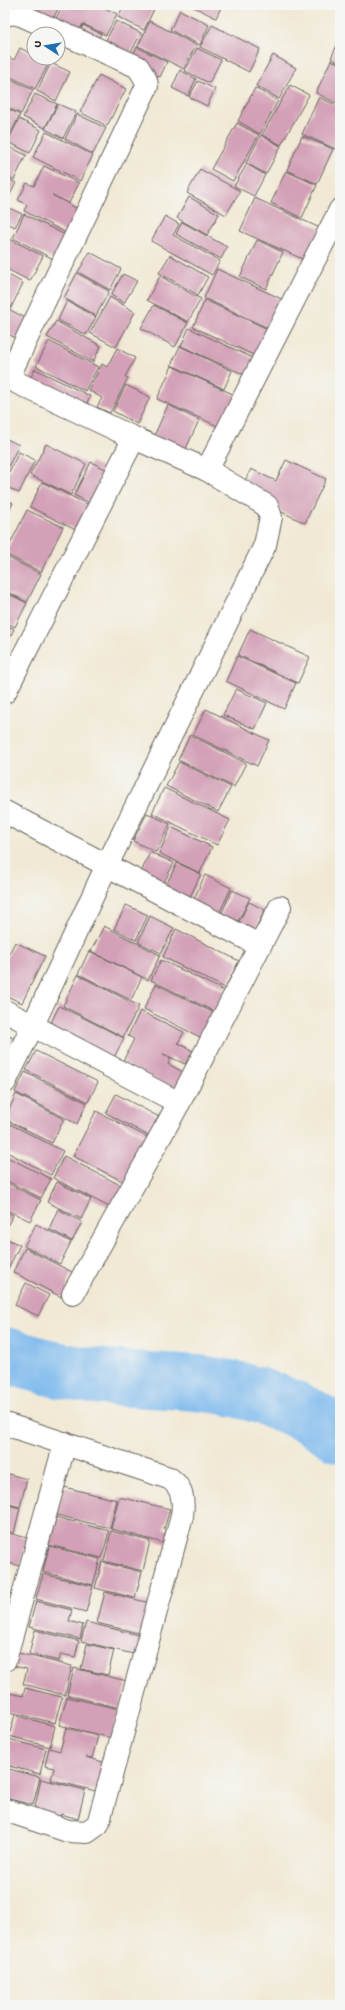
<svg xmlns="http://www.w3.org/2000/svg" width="345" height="2010" font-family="'Gochi Hand',sans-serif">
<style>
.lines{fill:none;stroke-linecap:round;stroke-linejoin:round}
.river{stroke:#7ab8ed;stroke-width:56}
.building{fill:#d3a0b7}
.minor-casing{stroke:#67645d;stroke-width:24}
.minor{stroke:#fff;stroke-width:22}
</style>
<rect width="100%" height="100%" fill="#f6f6f2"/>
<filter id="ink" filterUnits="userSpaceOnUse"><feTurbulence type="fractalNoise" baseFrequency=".025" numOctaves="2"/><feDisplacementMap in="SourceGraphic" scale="8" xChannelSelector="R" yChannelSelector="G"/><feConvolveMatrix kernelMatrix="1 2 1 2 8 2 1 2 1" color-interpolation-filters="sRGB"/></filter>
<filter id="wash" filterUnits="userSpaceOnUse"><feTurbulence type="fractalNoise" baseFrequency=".012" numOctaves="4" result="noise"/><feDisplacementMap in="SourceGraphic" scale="16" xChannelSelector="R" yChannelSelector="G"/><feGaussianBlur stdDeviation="0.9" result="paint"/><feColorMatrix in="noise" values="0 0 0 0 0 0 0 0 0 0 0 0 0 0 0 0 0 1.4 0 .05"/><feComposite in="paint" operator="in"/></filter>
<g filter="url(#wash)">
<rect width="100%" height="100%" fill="#f1e9d5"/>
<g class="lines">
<path class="river" d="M5 1355C26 1361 48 1368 69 1372 114 1381 161 1379 205 1384 250 1389 304 1408 340 1435"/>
</g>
<g id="blocks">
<g class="building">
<polygon points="29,5 60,5 51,23 26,10"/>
<polygon points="63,5 99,5 117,14 106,35 83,24 75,37 52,26"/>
<polygon points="124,5 156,5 144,30 118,17"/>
<polygon points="190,5 222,5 216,18"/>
<polygon points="180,10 209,25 200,45 170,30"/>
<polygon points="116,21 141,33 129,56 104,44"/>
<polygon points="150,21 196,45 184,69 138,46"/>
<polygon points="83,25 101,34 94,47 77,38"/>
<polygon points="212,25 260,49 249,72 200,47"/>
<polygon points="338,43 340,44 340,63 331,58"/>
<polygon points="137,47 167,62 160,77 130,61"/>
<polygon points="20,48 34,55 34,58 40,58 49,63 35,89 5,74 5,55 14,60"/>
<polygon points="197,48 221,60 209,83 185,71"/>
<polygon points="273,55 296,68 279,99 256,86"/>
<polygon points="331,60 340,64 340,105 316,93"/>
<polygon points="51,63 70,72 56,101 37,91"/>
<polygon points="180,70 196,79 188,96 172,88"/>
<polygon points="99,75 126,89 107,126 80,112"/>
<polygon points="5,76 33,90 21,114 5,106"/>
<polygon points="198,81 215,89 207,106 189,97"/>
<polygon points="290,85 309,95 281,145 262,135"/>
<polygon points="255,88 278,101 260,134 238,121"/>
<polygon points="35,94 57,104 45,128 23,117"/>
<polygon points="319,97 340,107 340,151 302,134"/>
<polygon points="58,104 76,112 63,138 45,129"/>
<polygon points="5,107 20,115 5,144"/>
<polygon points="77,114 106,128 93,154 65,139"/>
<polygon points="19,119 41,130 30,153 8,142"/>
<polygon points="237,123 259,135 233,181 211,169"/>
<polygon points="46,132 93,155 80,181 33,157"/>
<polygon points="261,135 281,146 266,174 246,163"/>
<polygon points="302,136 333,149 317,184 287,170"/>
<polygon points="5,145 26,155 14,180 5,175"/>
<polygon points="247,164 265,175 254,196 234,186"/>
<polygon points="44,166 79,183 69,203 52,195 82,211 70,235 24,211 27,205 18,200 27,183 34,186"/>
<polygon points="200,169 240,191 226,215 187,193"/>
<polygon points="286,171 317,185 302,218 271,203"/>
<polygon points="5,177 16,183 5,204"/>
<polygon points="189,197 219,214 207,235 177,218"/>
<polygon points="255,198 322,229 307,261 240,231"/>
<polygon points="5,206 22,214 15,227 9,224 5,232"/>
<polygon points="24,214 69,237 57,261 13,238"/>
<polygon points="165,216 179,224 173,235 220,261 212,275 151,241"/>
<polygon points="182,222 227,247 221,259 176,234"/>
<polygon points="8,238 43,256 30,281 5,268 5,245"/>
<polygon points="257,240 283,252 266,289 240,277"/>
<polygon points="90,252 121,269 110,290 78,272"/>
<polygon points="170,255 208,277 198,295 159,273"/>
<polygon points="217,269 286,301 272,330 204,298"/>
<polygon points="5,273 23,283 10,310 28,319 18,339 5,333"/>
<polygon points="77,273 109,291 96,316 64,298"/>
<polygon points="123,274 137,281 124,303 111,295"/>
<polygon points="160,276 201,299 188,322 147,300"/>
<polygon points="110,297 135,312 116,347 90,333"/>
<polygon points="205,300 272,331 260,358 193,327"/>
<polygon points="67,301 96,317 86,335 58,320"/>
<polygon points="154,305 188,323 175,347 141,328"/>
<polygon points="56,321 101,346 93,362 47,337"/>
<polygon points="189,328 255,359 247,376 181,346"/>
<polygon points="49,341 98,367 85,391 36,366"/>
<polygon points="180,346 232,371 224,389 171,365"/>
<polygon points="117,348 135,358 125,377 128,378 110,413 97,407 102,398 88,390 102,364 107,367"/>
<polygon points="172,366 237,396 222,428 157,399"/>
<polygon points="35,369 90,396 83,412 27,384"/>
<polygon points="126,385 150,397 137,424 113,411"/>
<polygon points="168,405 199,420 185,451 154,436"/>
<polygon points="5,438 19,445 7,469 5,468"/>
<polygon points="46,444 86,464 71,495 30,475"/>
<polygon points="19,452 35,460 19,493 5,486 5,480"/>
<polygon points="286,460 326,479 305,523 265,504 243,485 251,469 276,481"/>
<polygon points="91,462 112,472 95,506 74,495"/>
<polygon points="42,482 93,507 80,532 30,507"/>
<polygon points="5,499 13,503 5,518"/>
<polygon points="27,510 63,527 41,572 5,554"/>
<polygon points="5,556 41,574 27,602 5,591"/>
<polygon points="5,592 27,603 15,627 5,622"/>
<polygon points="5,624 14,629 5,647"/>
<polygon points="250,629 310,657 298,683 238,655"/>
<polygon points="237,656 296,683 284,709 226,681"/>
<polygon points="236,689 267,703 255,729 223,715"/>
<polygon points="206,709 269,740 257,766 193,735"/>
<polygon points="190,735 246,763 234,787 178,760"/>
<polygon points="179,762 231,787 218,812 166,786"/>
<polygon points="164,788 230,820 217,845 152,813"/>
<polygon points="147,813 170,824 156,852 133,841"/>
<polygon points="171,827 212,847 200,873 159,853"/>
<polygon points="150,852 174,863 161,888 139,877"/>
<polygon points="177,863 201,874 188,901 164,889"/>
<polygon points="205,875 231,888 218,916 192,903"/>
<polygon points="232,890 250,898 236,925 220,917"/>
<polygon points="249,902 265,910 253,933 237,926"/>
<polygon points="126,905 148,915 136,940 114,929"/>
<polygon points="150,916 174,928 161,953 138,942"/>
<polygon points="104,926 160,955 148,980 91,951"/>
<polygon points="176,929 239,961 225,988 163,957"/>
<polygon points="15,942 45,956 22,1003 5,995 5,962"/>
<polygon points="89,951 142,977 131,1000 78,974"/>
<polygon points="161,960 225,991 215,1012 151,980"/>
<polygon points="78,975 139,1006 123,1037 63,1006"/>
<polygon points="156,984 214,1013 202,1038 144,1009"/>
<polygon points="59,1006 124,1038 111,1063 47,1031"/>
<polygon points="140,1011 184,1032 178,1043 193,1051 185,1064 163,1054 171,1058 168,1064 185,1073 176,1090 122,1063 134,1039 128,1036"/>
<polygon points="5,1034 15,1039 5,1060"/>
<polygon points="36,1051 98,1082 88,1102 26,1070"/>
<polygon points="25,1072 87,1103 77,1124 15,1092"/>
<polygon points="16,1094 64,1119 52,1143 5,1119"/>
<polygon points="116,1094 161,1118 151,1137 106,1113"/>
<polygon points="96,1111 149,1138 126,1183 73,1156"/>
<polygon points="6,1122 63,1151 51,1175 5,1151"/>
<polygon points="5,1156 51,1179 41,1198 5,1180"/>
<polygon points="64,1156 126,1188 115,1210 53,1178"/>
<polygon points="5,1182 41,1200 30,1221 5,1209"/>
<polygon points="57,1182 91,1199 81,1219 47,1202"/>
<polygon points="58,1209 82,1222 72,1241 49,1229"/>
<polygon points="5,1211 13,1215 5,1230"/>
<polygon points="36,1224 71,1242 60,1264 24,1246"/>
<polygon points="5,1238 20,1245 7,1271 5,1270"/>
<polygon points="25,1248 72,1272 67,1283 69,1301 13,1272"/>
<polygon points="26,1283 49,1295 38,1316 15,1305"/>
<polygon points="5,1473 27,1479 20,1507 5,1503"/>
<polygon points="64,1487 117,1500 110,1528 57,1515"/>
<polygon points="119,1497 170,1509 164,1529 174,1531 171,1545 111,1529"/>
<polygon points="5,1504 20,1508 14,1533 5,1530"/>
<polygon points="56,1517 109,1531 102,1558 49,1545"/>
<polygon points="111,1531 150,1541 143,1571 104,1561"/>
<polygon points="5,1532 27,1538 20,1566 5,1562"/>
<polygon points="49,1546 100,1559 93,1585 43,1572"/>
<polygon points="102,1562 142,1572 135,1598 95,1588"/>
<polygon points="43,1574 93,1586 86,1612 36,1599"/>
<polygon points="5,1592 12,1594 6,1619 5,1619"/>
<polygon points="105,1592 150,1603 142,1634 97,1623"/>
<polygon points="36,1601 72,1610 69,1621 83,1625 80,1639 29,1627"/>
<polygon points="86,1622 142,1636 137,1655 81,1641"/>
<polygon points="35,1630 79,1641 75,1657 61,1654 59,1661 29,1654"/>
<polygon points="87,1644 114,1650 108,1675 81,1669"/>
<polygon points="18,1653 72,1666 65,1695 23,1684 27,1669 14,1666"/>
<polygon points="74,1668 127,1681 120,1708 67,1695"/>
<polygon points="25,1688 62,1697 55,1723 5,1711 5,1692 23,1696"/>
<polygon points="67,1697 119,1709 112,1738 59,1725"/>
<polygon points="15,1715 55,1726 50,1747 9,1736"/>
<polygon points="66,1728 98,1736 92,1758 86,1757 103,1762 96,1791 51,1780 54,1768 45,1766 49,1748 60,1751"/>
<polygon points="5,1738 46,1749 40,1774 5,1765"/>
<polygon points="5,1768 40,1777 33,1805 5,1798"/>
<polygon points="41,1779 85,1790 78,1819 61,1814 59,1822 33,1816"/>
</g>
</g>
</g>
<g filter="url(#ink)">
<use href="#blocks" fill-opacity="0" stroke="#67645d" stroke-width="1"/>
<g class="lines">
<defs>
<g id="minor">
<polyline points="5,15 13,13 21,15 138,67 146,80 147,86 8,378"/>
<polyline points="5,377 134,438 207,470 340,210"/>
<polyline points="5,692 134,438"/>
<polyline points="5,812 259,945"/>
<polyline points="5,1011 179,1103 280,907"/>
<polyline points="5,1082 33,1025 107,865 265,545 271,517 267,506 207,470"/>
<polyline points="73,1294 179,1103"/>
<path d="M5 1424 169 1478C183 1487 184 1501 182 1516L98 1824 87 1832 68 1831 5 1810"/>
<polyline points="5,1660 65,1443"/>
</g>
</defs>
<use href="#minor" class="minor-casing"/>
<use href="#minor" class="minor"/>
</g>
</g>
<rect width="345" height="2010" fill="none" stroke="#f6f6f2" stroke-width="20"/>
<g transform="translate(46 46) rotate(282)"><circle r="19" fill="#f6f6f2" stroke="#9f9f9c"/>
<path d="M0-3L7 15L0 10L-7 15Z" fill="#1f6fb2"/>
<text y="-6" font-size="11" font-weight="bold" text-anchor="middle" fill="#1c1c1c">U</text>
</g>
</svg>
